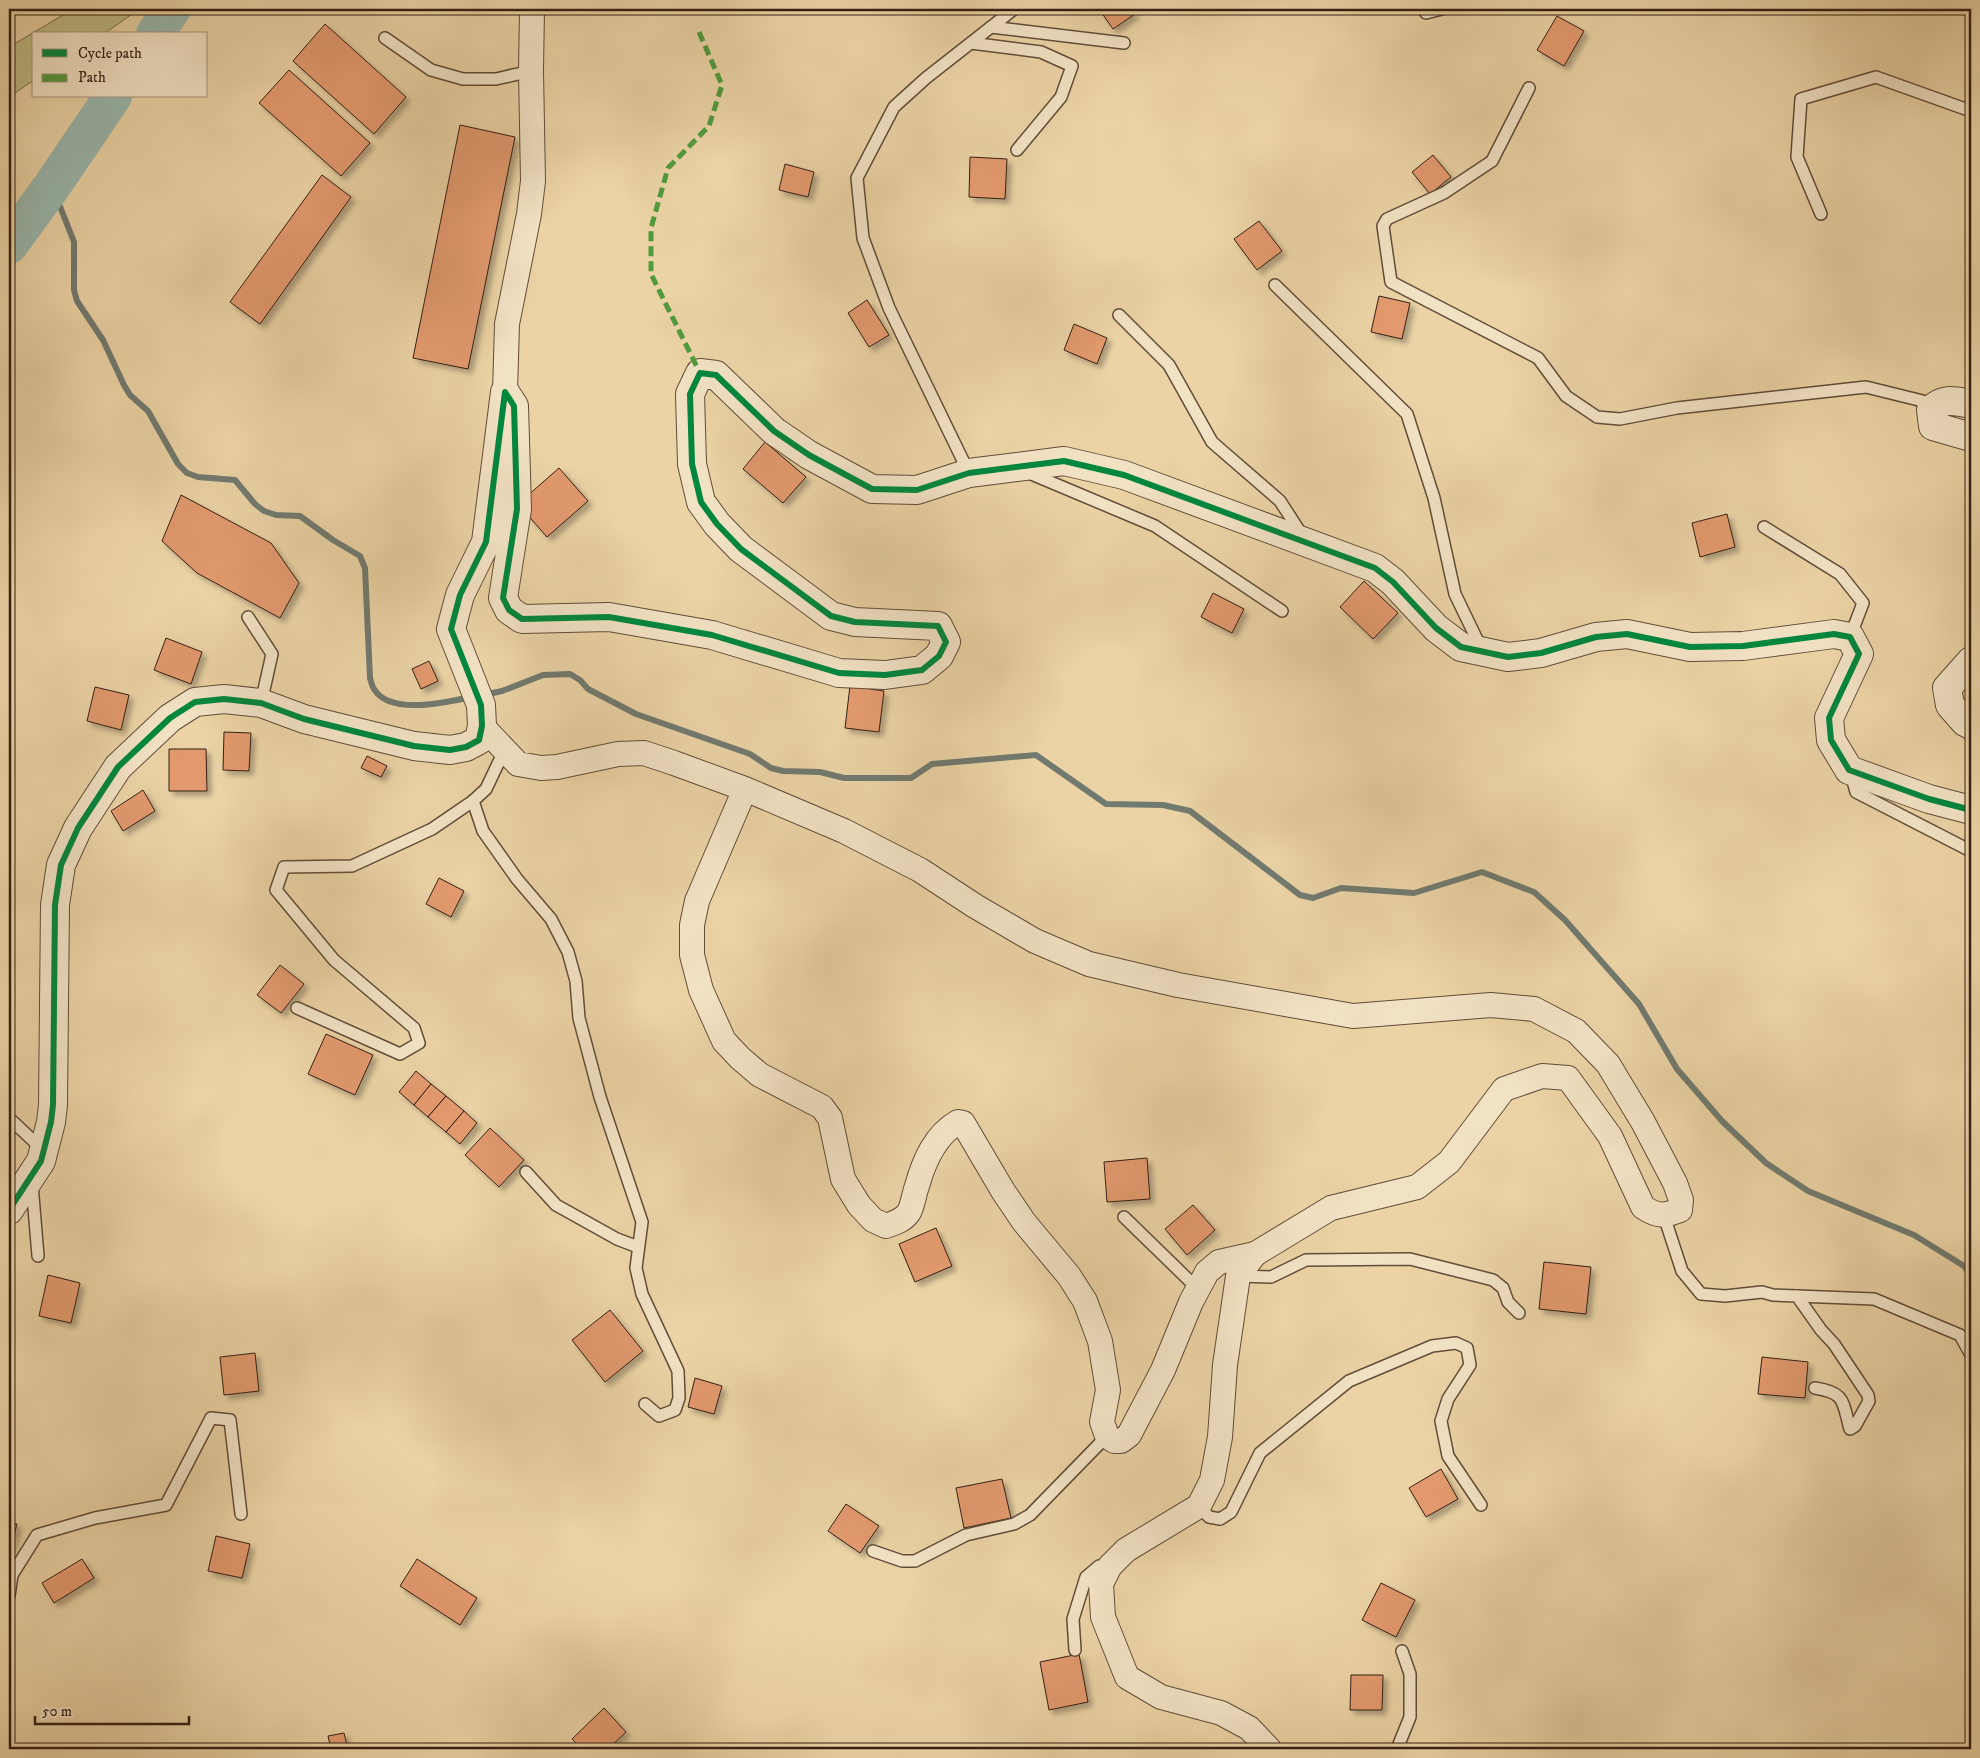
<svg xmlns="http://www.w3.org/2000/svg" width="1980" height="1758" font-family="'IM FELL DW Pica',serif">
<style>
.green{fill:#beba82;stroke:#7a6c4a}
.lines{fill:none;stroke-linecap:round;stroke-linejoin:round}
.stream{stroke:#717a6f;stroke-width:6}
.river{stroke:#99b7ad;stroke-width:38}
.building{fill:#e2996e;stroke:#351f13;filter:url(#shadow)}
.service-casing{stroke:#624c38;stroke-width:14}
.minor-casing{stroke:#624c38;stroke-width:26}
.tertiary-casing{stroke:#624c38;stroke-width:30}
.service{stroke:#f2e2c4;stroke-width:11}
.minor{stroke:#f2e2c4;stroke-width:24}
.tertiary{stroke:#f2e2c4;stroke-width:28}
.quiet{stroke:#519a3d;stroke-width:5;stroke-dasharray:10 5;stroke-linecap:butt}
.cycleway-casing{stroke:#f2e2c4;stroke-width:9}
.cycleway{stroke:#00873e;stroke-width:6}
</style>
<defs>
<filter id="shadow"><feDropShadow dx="4.5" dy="4.5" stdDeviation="2.5" flood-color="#0004"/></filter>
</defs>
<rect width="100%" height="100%" fill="#ebd3a5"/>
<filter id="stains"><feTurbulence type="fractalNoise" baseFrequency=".004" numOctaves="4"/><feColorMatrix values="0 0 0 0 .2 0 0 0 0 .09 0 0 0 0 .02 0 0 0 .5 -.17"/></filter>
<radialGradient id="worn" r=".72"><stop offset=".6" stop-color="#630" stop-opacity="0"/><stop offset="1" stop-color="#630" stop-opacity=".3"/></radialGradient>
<polygon class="green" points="73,9 139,9 104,34 34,34 34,80 9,97 9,47"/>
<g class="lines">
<g class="stream">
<path d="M52 186 74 242V290L77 301 103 340 124 385 130 395 148 411 178 464 187 473 198 477 235 480 255 504 264 511 276 515 300 516 333 540 360 556 365 568 370 678C371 681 372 686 374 689 390 716 447 702 471 697"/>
<polyline points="484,695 502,691 543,675 570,674 580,680 588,689 636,714 750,754 771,768 783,771 820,772 844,778 911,778 932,764 1036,755 1106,804 1163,805 1190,811 1300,895 1313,898 1341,888 1414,893 1482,872 1534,892 1565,920 1639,1004 1677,1069 1722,1121 1766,1163 1808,1191 1914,1235 1964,1266 1971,1275"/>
</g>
<g class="river">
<polyline points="155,34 172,9"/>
<polyline points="9,245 52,186 113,96"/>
</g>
</g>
<g class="building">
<polygon points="1099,9 1131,9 1135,14 1113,29"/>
<polygon points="1557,16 1584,31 1564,66 1537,50"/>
<polygon points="325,24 406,97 374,134 293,61"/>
<polygon points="289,70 370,143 341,176 259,103"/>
<polygon points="460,125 515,137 468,369 413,358"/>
<polygon points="1433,155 1451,177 1430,194 1412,172"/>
<polygon points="970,157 1007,159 1005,199 969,197"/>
<polygon points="785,164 814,172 808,197 779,190"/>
<polygon points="322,175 351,197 260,324 230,302"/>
<polygon points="1259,221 1282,251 1257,270 1234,239"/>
<polygon points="1379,296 1410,303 1402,339 1371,332"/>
<polygon points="867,300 889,335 869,347 848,313"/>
<polygon points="1074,324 1107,338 1097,364 1064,350"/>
<polygon points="765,442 806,477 783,503 743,469"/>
<polygon points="559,468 588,501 547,537 518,504"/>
<polygon points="181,495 271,543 299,583 280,618 197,573 162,541"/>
<polygon points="1727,514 1735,547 1700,557 1692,523"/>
<polygon points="1364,581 1398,613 1373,639 1340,607"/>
<polygon points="1213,593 1244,609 1232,633 1201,617"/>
<polygon points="166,638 202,652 191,684 154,670"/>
<polygon points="429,661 438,681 421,689 412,669"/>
<polygon points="850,686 884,691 879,732 845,728"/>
<polygon points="95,687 129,695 121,730 87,721"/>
<polygon points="224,732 251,733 249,771 223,770"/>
<polygon points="169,749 206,749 207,791 169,791"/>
<polygon points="367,756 387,766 381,777 361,768"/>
<polygon points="143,790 155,811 123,831 111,811"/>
<polygon points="439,878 464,891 451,917 426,904"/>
<polygon points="280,965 304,984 281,1013 257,995"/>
<polygon points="326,1034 373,1055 355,1095 308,1074"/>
<polygon points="416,1071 431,1084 414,1105 399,1092"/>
<polygon points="431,1084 446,1096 428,1117 414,1105"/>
<polygon points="446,1096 464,1111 446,1132 428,1117"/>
<polygon points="464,1111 477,1123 460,1144 446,1132"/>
<polygon points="490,1128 524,1160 499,1187 465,1155"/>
<polygon points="1147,1158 1150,1199 1107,1202 1104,1162"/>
<polygon points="1193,1205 1215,1230 1187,1255 1165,1229"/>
<polygon points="936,1228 952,1266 915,1282 899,1244"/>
<polygon points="1544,1262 1591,1267 1586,1314 1539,1309"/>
<polygon points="48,1275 80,1283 71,1323 39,1316"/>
<polygon points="610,1310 643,1351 605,1382 572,1340"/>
<polygon points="255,1353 259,1391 224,1395 220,1357"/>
<polygon points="1762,1357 1808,1362 1805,1398 1758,1394"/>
<polygon points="695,1378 722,1386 714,1414 688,1407"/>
<polygon points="1441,1469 1458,1499 1426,1517 1409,1488"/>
<polygon points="1002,1479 1011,1518 964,1528 956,1488"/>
<polygon points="846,1504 879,1526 860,1553 828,1531"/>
<polygon points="9,1522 17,1524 9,1555"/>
<polygon points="216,1536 250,1544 242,1578 208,1571"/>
<polygon points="82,1559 94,1578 54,1603 42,1583"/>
<polygon points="417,1559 477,1598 460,1625 400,1586"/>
<polygon points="1381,1583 1415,1600 1396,1637 1362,1620"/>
<polygon points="1079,1654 1088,1702 1049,1710 1040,1662"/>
<polygon points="1351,1675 1383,1675 1382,1710 1350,1710"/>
<polygon points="604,1708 626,1732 608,1749 582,1749 572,1739"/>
<polygon points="344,1733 348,1749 331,1749 328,1736"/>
</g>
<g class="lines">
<defs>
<g id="service">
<polyline points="1423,9 1426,13 1442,9"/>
<polyline points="991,27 1124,43"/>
<polyline points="385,38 431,70 463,79 496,79 531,71"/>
<polyline points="971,43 1041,52 1072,66 1061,97 1017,150"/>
<polyline points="1529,88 1492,161 1444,193 1387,219 1383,226 1391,282 1538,358 1566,396 1597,417 1620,419 1677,408 1866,387 1935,404"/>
<polyline points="1821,214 1797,157 1801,99 1876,77 1971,111"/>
<polyline points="1275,285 1407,414 1434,498 1455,594 1482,650"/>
<polyline points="1119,315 1169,365 1212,442 1280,501 1302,535"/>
<polyline points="969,473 889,308 863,238 857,178 894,107 926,78 1014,9"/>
<polyline points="1029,473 1155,526 1282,611"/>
<polyline points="1764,527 1840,574 1863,603 1850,637"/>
<polyline points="248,617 272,654 261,703"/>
<polyline points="504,751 486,789 473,801 483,831 517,879 551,919 568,952 576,981 579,1018 600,1097 642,1222 636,1268 642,1294 678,1371 679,1398 675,1410 659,1416 645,1404"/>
<polyline points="1851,774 1856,792 1971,851"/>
<polyline points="297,1008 400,1054 419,1043 414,1028 334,960 276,890 284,867 352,866 432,829 473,801"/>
<polyline points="9,1118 42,1149"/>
<polyline points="526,1172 556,1205 617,1239 638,1247"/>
<polyline points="32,1184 38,1256"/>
<path d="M1664 1216 1682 1271 1701 1294 1725 1296 1762 1292 1773 1295 1797 1296 1821 1330 1834 1344 1868 1395 1869 1401 1855 1426 1850 1429C1842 1401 1846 1393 1815 1388"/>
<polyline points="1124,1217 1198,1289"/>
<polyline points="1238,1276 1271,1277 1306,1260 1410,1259 1493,1280 1503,1288 1508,1302 1519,1313"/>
<polyline points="1797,1296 1874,1299 1960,1335 1971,1355"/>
<polyline points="1199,1506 1209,1517 1220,1519 1231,1512 1260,1453 1349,1381 1432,1346 1456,1343 1467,1348 1470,1365 1448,1399 1441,1421 1448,1456 1481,1505"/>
<polyline points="873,1551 902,1561 915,1561 966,1535 1014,1524 1030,1515 1107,1436"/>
<polyline points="9,1596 12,1575 37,1535 95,1518 166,1505 211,1418 230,1420 241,1514"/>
<polyline points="1075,1650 1073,1619 1086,1577 1099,1566 1108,1566"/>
<polyline points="1397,1749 1410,1717 1410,1674 1402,1651"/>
</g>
<g id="minor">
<polyline points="505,392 507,324 529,214 533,181 531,71 532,9"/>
<path d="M482 726 518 764 541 768 557 767 618 754 644 753 674 763 745 789 844 831 920 870 975 906 1035 941 1089 964 1178 985 1353 1016 1491 1005 1534 1009 1576 1031 1608 1064 1643 1122 1675 1183 1681 1200 1680 1210C1664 1216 1658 1217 1643 1207L1610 1136 1568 1078 1542 1076 1504 1089 1449 1162 1417 1187 1331 1208 1255 1254 1219 1262 1207 1272 1191 1302 1163 1370 1129 1435 1121 1441H1114L1107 1436 1102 1422 1108 1390 1100 1341 1085 1301 1069 1276 1024 1222 1003 1191 963 1123 958 1122C935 1135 924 1161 917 1186 914 1194 913 1205 909 1212 904 1220 895 1223 886 1226L873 1220 859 1205 843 1179 830 1118 822 1107 760 1075 740 1058 724 1041 701 990 692 955V925L697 901 745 789"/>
<polyline points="1255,1254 1238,1276 1225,1365 1220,1437 1212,1480 1199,1506 1126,1550 1110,1566 1101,1584 1103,1617 1127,1677 1161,1697 1221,1713 1249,1728 1269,1749"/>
</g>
<g id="tertiary">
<path d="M1971 404C1955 401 1943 397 1931 410L1933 426 1971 437"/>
<polyline points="1971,661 1947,688 1950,705 1965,722 1971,725"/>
<polyline points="9,1210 41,1161 51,1122 53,1105 55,905 61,865 78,828 118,767 170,718 195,702 224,699 261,703 304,719 414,746 450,750 466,747 479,740 482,726 481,705 451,629 460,595 486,542 505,392 514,406 517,509 503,598 509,610 522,619 609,617 712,635 839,673 885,675 922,670 939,656 946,642 938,626 855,622 831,616 741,549 717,524 701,502 692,464 690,394 700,373 716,375 774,431 809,455 872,489 917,490 969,473 1064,461 1124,475 1375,568 1393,582 1436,628 1461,647 1508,657 1541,653 1596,637 1627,634 1690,647 1743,646 1834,634 1850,637 1859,654 1829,718 1831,740 1849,770 1929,799 1971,810"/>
</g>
</defs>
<use href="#service" class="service-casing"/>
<use href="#minor" class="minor-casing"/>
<use href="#tertiary" class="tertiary-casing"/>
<use href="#service" class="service"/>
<use href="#minor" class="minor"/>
<use href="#tertiary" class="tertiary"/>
<polyline class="quiet" points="699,32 722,85 709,126 668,168 651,228 651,274 700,373"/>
<defs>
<polyline id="cycleway" points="9,1210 41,1161 51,1122 53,1105 55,905 61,865 78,828 118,767 170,718 195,702 224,699 261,703 304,719 414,746 450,750 466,747 479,740 482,726 481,705 451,629 460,595 486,542 505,392 514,406 517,509 503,598 509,610 522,619 609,617 712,635 839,673 885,675 922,670 939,656 946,642 938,626 855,622 831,616 741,549 717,524 701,502 692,464 690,394 700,373 716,375 774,431 809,455 872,489 917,490 969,473 1064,461 1124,475 1375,568 1393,582 1436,628 1461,647 1508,657 1541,653 1596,637 1627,634 1690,647 1743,646 1834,634 1850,637 1859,654 1829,718 1831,740 1849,770 1929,799 1971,810"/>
</defs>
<use href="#cycleway" class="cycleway-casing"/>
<use href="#cycleway" class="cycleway"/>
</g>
<rect width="1980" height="1758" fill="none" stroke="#ebd3a5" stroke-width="30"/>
<rect x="10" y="10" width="1960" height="1738" fill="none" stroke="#351f13" stroke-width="2.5"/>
<rect x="15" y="15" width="1950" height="1728" fill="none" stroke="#351f13"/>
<rect x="32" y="32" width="175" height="65" fill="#f2e2c4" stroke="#a6947d"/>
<rect x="42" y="49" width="25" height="8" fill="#00873e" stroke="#a6947d"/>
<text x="78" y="58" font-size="15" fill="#351f13">Cycle path</text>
<rect x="42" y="74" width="25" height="8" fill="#519a3d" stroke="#a6947d"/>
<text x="78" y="82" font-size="15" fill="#351f13">Path</text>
<path d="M35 1716v8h154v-8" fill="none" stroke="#351f13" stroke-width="2.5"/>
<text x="42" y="1716" font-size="15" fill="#351f13" stroke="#f2e2c4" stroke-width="4" paint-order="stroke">50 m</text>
<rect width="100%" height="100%" filter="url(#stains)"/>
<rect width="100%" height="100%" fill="url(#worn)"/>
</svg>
